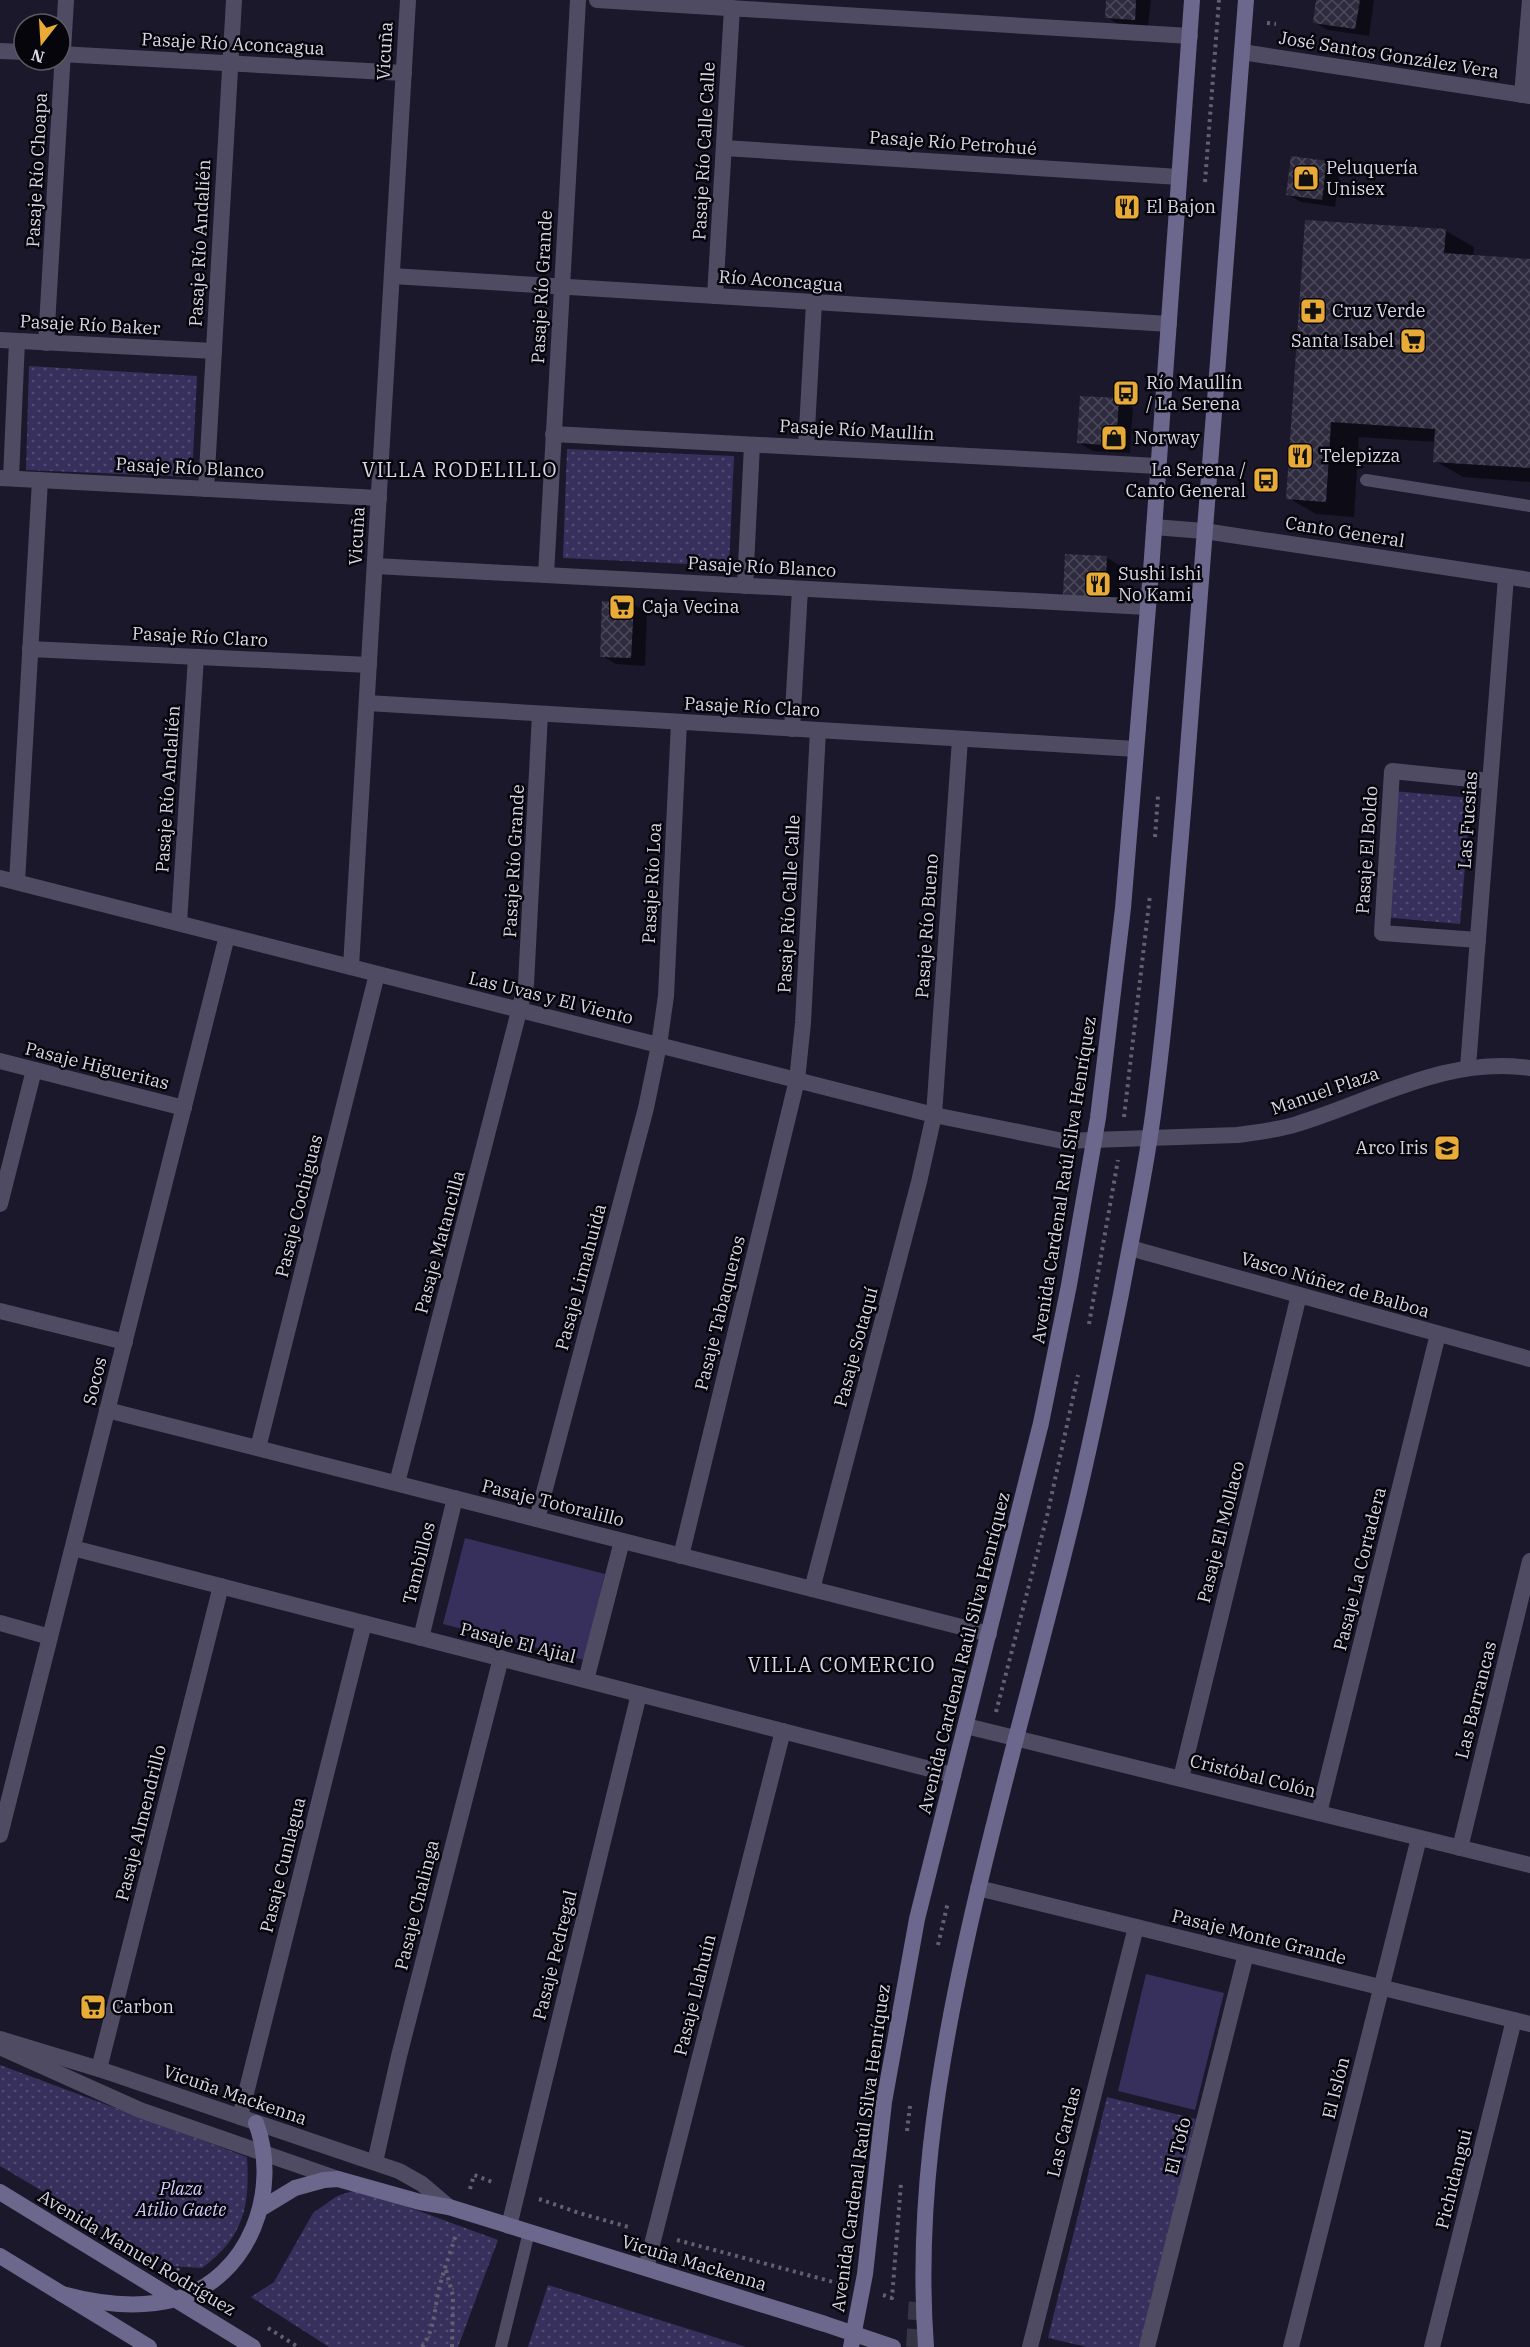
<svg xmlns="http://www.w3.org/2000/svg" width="1530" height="2347" font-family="'IBM Plex Serif',serif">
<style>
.grass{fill:url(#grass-dots)}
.pitch{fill:#37305c}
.shadow{fill:#0007}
.building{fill:url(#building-cross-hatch)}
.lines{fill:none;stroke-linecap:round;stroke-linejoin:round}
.motorway-tunnel{stroke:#363546;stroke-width:18;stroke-dasharray:18 9;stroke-linecap:butt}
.path{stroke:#636171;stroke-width:4;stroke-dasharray:3 4.5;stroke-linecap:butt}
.service{stroke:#4e4b63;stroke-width:12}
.minor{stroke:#4e4b63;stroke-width:16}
.tertiary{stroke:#4e4b63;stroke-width:16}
.secondary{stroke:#6b678d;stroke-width:16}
.labels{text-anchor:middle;stroke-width:5;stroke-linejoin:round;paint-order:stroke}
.street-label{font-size:18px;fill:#d8d7e4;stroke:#06050c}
.poi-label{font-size:18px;fill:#d8d7e4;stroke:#06050c;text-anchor:start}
.park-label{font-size:18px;font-style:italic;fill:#d1cbfe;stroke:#06050c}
.neighbourhood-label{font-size:20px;letter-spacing:1.5px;fill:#d8d7e4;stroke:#06050c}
</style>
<defs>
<pattern id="grass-dots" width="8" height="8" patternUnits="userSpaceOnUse" patternTransform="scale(1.5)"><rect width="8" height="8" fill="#37305c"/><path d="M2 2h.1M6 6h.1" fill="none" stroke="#534d73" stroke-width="1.8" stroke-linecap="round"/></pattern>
<pattern id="building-cross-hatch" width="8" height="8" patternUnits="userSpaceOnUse" patternTransform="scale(1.5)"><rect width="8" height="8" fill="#2e2b3f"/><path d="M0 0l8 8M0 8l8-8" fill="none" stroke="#4c495b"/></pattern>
</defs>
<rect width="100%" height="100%" fill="#1a182a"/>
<g class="grass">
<polygon points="29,366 197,376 192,477 26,470"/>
<polygon points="567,449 734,456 729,566 563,558"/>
<polygon points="1393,791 1471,798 1460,924 1382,917"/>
<path d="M0 2065 247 2157C250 2206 244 2237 202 2268L169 2266 0 2166Z"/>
<polygon points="1107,2097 1196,2119 1140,2347 1087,2347 1048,2338"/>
<polygon points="359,2189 498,2240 458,2347 329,2347 251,2297 274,2282 313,2213 337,2196"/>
<polygon points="548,2285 746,2347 528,2347"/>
</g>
<g class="pitch">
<polygon points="465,1538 605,1574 584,1660 443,1624"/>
<polygon points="1146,1974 1224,1993 1195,2110 1118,2091"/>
</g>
<g class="shadow">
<polygon points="1108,0 1151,0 1148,27 1120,25 1106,17"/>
<polygon points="1317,0 1374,0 1369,36 1328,30 1314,22"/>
<polygon points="1326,162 1340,170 1335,207 1301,202 1287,194"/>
<polygon points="1122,197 1134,197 1140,201 1139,221 1127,220 1120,217"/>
<polygon points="1306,221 1446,231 1474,247 1473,257 1530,261 1530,482 1463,477 1435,461 1436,442 1359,437 1354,517 1316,514 1288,498"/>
<polygon points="1119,400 1133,408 1130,453 1093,451 1079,443"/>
<polygon points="1066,555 1107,558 1121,566 1119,605 1079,603"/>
<polygon points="633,604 647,612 645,666 616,664 602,656"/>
<polygon points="103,2000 110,2003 105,2021 85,2014"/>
</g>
<g class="building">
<polygon points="1106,0 1136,0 1135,20 1105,18"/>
<polygon points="1316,0 1360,0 1355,29 1313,23"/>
<polygon points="1291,156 1327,161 1322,200 1286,195"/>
<polygon points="1120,195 1134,196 1133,218 1119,217"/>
<polygon points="1305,220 1446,229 1444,253 1530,259 1530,468 1433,462 1435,429 1331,422 1326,502 1286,499"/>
<polygon points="1080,396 1119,398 1116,446 1077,443"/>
<polygon points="1065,554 1107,556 1105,598 1063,596"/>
<polygon points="602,601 634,603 631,658 600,657"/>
<polygon points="88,1994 104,1998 98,2019 83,2015"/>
</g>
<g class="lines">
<polyline class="motorway-tunnel" points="915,2347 918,2298"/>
<g class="path">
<polyline points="1267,23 1276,24"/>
<polyline points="1205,182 1219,0"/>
<polyline points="1155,837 1158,796"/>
<polyline points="1124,1117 1150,895"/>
<polyline points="1089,1324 1118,1160"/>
<polyline points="996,1712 1047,1516 1078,1375"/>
<polyline points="938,1945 948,1902"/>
<polyline points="907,2131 910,2106"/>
<polyline points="470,2189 474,2175 495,2183"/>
<polyline points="539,2199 579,2213 632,2228"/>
<polyline points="677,2240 841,2284"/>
<polyline points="157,2258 181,2272"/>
<polyline points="446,2270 453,2296 452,2347"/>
<polyline points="883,2295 892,2298 901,2183"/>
<polyline points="268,2328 298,2347"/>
<path d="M422 2347C433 2331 434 2317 437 2298 441 2276 450 2255 456 2234"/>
</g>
<g class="service">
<polyline points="1366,480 1530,506"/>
<polyline points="501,2347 529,2232"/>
</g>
<g class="minor">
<polyline points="597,0 1190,36"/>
<polyline points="0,51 24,52"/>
<polyline points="1242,52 1530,96"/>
<polyline points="60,54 404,73"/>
<polyline points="1522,95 1530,0"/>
<polyline points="724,148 1179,177"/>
<polyline points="392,276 1169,324"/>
<polyline points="715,296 732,8"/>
<polyline points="0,340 214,351"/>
<polyline points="46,343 66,0"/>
<polyline points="553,434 1158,466"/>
<polyline points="806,447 814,303"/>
<polyline points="0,478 379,498"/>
<polyline points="11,478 17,341"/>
<polyline points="206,489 234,0"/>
<polyline points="375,566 1147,607"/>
<polyline points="546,575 578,0"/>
<polyline points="745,586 752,445"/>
<polyline points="30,649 369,665"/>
<polyline points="367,703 1136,749"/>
<polyline points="792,729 800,589"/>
<path d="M0 878 934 1115 1063 1141 1237 1135C1258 1132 1280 1130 1300 1123 1377 1099 1447 1056 1530 1068"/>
<polyline points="17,882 40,480"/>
<polyline points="179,923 196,657"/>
<polyline points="1478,940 1382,933 1392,771 1490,781"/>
<polyline points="351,967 408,0"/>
<polyline points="0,1061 184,1108"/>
<polyline points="1468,1067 1506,577"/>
<polyline points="0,1204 34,1070"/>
<polyline points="1130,1248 1530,1359"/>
<polyline points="0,1311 125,1342"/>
<polyline points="107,1410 989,1634"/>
<polyline points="258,1448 377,974"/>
<polyline points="397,1483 526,984 540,714"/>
<polyline points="537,1519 646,1108 659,1045 666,996 679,722"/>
<polyline points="73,1548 953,1775"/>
<polyline points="681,1556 797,1080 803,1023 818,730"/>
<polyline points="812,1589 919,1182 934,1115 960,739"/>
<polyline points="0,1623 50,1637"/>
<polyline points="421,1638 455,1498"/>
<polyline points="586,1680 622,1541"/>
<polyline points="966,1726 1530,1865"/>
<polyline points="1181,1778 1299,1295"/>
<polyline points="1319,1813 1438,1334"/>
<polyline points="0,1835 227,936"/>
<polyline points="1460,1848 1530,1561"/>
<polyline points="978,1888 1530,2024"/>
<polyline points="99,2069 221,1586"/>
<polyline points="240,2117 364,1623"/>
<polyline points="375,2162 399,2056 501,1658"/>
<polyline points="509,2226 639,1694"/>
<polyline points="646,2268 783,1731"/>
<polyline points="1030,2347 1136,1927"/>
<polyline points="1147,2347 1246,1954"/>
<polyline points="1291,2347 1419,1838"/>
<polyline points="1432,2347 1514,2020"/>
</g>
<g class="tertiary">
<polyline points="1154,527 1204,531 1530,580"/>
<polyline points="0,2039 99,2069 399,2171 422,2184 449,2207"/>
<polyline points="4,2049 140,2110 338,2179"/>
</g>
<g class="secondary">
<polyline points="0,2192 253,2347"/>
<polyline points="262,2208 295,2188 324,2180 338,2179 420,2202 449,2207 825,2324 893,2347"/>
<polyline points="0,2256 149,2347"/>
<path d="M62 2294C99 2304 139 2309 176 2299 250 2278 281 2190 256 2123"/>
<polyline points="851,2347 865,2274 884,2102 917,1919 1041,1423 1069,1285 1098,1118 1123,908 1151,571 1192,0"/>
<path d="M926 2347C916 2212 936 2079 965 1947 995 1808 1035 1672 1069 1533 1089 1454 1105 1374 1121 1294 1132 1234 1145 1175 1153 1115 1167 1010 1175 905 1184 800L1246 0"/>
</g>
</g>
<defs>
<symbol id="shop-square" viewBox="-11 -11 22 22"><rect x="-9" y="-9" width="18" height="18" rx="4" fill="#e8ab37" stroke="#06050c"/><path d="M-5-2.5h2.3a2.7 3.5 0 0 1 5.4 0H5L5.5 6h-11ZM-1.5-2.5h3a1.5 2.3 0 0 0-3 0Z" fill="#111"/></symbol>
<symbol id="restaurant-square" viewBox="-11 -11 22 22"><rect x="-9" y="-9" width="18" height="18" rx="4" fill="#e8ab37" stroke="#06050c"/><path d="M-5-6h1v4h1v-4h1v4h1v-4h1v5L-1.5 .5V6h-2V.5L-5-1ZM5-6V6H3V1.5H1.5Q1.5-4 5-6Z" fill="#111"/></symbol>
<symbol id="pharmacy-square" viewBox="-11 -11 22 22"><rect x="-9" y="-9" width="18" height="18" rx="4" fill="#e8ab37" stroke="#06050c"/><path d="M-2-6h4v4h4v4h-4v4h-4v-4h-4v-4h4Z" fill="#111"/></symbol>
<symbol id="supermarket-square" viewBox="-11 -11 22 22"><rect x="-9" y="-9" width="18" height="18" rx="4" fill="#e8ab37" stroke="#06050c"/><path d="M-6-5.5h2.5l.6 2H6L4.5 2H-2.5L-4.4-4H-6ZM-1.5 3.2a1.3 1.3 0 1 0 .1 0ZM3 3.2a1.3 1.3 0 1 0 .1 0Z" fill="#111"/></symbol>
<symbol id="bus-square" viewBox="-11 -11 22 22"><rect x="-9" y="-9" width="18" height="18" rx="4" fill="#e8ab37" stroke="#06050c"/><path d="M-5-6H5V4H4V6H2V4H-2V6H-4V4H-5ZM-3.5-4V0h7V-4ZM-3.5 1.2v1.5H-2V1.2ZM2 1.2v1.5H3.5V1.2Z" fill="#111"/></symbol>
<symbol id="school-square" viewBox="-11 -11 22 22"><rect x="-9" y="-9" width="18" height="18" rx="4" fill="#e8ab37" stroke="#06050c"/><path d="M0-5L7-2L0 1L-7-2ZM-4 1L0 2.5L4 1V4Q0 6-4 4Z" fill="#111"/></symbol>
</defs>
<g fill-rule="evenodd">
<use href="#shop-square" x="1291" y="163" width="30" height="30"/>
<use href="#restaurant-square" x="1112" y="192" width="30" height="30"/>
<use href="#pharmacy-square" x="1298" y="296" width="30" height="30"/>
<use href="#supermarket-square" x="1398" y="326" width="30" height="30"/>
<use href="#bus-square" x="1111" y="378" width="30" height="30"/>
<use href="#shop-square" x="1099" y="423" width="30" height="30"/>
<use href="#restaurant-square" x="1285" y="441" width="30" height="30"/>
<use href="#bus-square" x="1251" y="465" width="30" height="30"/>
<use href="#restaurant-square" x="1083" y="569" width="30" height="30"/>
<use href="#supermarket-square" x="607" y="592" width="30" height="30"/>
<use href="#school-square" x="1432" y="1133" width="30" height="30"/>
<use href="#supermarket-square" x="78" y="1992" width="30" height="30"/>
</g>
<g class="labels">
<g class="street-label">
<text transform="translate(233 44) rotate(3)" y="6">Pasaje Río Aconcagua</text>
<text transform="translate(385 51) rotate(-87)" y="6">Vicuña</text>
<text transform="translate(1389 55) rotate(9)" y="6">José Santos González Vera</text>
<text transform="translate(953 143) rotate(4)" y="6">Pasaje Río Petrohué</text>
<text transform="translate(704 151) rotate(-87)" y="6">Pasaje Río Calle Calle</text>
<text transform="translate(37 170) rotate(-87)" y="6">Pasaje Río Choapa</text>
<text transform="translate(200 243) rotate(-87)" y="6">Pasaje Río Andalién</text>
<text transform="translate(781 281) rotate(4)" y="6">Río Aconcagua</text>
<text transform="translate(542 287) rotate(-87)" y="6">Pasaje Río Grande</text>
<text transform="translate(90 325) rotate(3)" y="6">Pasaje Río Baker</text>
<text transform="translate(857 430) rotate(3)" y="6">Pasaje Río Maullín</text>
<text transform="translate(190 468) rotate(3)" y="6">Pasaje Río Blanco</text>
<text transform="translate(1345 532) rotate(9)" y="6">Canto General</text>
<text transform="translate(357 536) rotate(-87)" y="6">Vicuña</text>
<text transform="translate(762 567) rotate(3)" y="6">Pasaje Río Blanco</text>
<text transform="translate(200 637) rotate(3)" y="6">Pasaje Río Claro</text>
<text transform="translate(752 707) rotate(3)" y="6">Pasaje Río Claro</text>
<text transform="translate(168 789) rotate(-86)" y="6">Pasaje Río Andalién</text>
<text transform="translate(1468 820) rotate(-86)" y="6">Las Fucsias</text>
<text transform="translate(1367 850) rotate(-86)" y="6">Pasaje El Boldo</text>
<text transform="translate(514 861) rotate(-87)" y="6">Pasaje Río Grande</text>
<text transform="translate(652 883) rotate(-87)" y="6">Pasaje Río Loa</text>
<text transform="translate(789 904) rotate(-87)" y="6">Pasaje Río Calle Calle</text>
<text transform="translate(927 926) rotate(-86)" y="6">Pasaje Río Bueno</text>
<text transform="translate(551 998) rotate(14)" y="6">Las Uvas y El Viento</text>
<text transform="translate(97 1066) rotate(14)" y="6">Pasaje Higueritas</text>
<text transform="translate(1325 1091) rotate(-19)" y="6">Manuel Plaza</text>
<text transform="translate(1064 1180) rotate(-81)" y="6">Avenida Cardenal Raúl Silva Henríquez</text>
<text transform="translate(299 1206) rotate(-76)" y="6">Pasaje Cochiguas</text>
<text transform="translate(440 1242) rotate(-75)" y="6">Pasaje Matancilla</text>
<text transform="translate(581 1277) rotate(-75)" y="6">Pasaje Limahuida</text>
<text transform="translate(1335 1285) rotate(16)" y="6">Vasco Núñez de Balboa</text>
<text transform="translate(720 1313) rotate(-76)" y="6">Pasaje Tabaqueros</text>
<text transform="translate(856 1347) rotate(-75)" y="6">Pasaje Sotaquí</text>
<text transform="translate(95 1381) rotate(-76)" y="6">Socos</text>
<text transform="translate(553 1503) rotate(14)" y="6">Pasaje Totoralillo</text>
<text transform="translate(1221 1532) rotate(-76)" y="6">Pasaje El Mollaco</text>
<text transform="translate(419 1563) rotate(-76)" y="6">Tambillos</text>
<text transform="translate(1360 1569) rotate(-76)" y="6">Pasaje La Cortadera</text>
<text transform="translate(518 1643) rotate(14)" y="6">Pasaje El Ajial</text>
<text transform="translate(964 1653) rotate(-76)" y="6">Avenida Cardenal Raúl Silva Henríquez</text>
<text transform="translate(1476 1700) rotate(-76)" y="6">Las Barrancas</text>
<text transform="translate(1253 1776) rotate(14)" y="6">Cristóbal Colón</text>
<text transform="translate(141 1823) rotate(-76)" y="6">Pasaje Almendrillo</text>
<text transform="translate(283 1865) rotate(-76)" y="6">Pasaje Cunlagua</text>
<text transform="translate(417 1905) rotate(-76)" y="6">Pasaje Chalinga</text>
<text transform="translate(1259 1937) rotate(14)" y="6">Pasaje Monte Grande</text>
<text transform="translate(555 1955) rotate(-76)" y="6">Pasaje Pedregal</text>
<text transform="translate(695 1995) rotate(-76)" y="6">Pasaje Llahuín</text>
<text transform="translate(1336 2088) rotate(-76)" y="6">El Islón</text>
<text transform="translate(235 2095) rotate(19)" y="6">Vicuña Mackenna</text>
<text transform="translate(1064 2132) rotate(-76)" y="6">Las Cardas</text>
<text transform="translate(1178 2146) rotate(-76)" y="6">El Tofo</text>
<text transform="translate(861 2148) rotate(-82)" y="6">Avenida Cardenal Raúl Silva Henríquez</text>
<text transform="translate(1454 2179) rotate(-76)" y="6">Pichidangui</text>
<text transform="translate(137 2253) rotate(31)" y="6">Avenida Manuel Rodríguez</text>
<text transform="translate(694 2263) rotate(17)" y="6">Vicuña Mackenna</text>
</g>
<g class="poi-label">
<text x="1326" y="174">Peluquería<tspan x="1326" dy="21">Unisex</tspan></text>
<text x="1146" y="213">El Bajon</text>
<text x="1332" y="317">Cruz Verde</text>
<text x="1394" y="347" text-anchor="end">Santa Isabel</text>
<text x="1146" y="389">Río Maullín<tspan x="1146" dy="21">/ La Serena</tspan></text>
<text x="1134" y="444">Norway</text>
<text x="1320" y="462">Telepizza</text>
<text x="1246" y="476" text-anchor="end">La Serena /<tspan x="1246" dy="21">Canto General</tspan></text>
<text x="1118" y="580">Sushi Ishi<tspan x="1118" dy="21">No Kami</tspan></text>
<text x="642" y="613">Caja Vecina</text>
<text x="1428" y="1154" text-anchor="end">Arco Iris</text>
<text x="112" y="2013">Carbon</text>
</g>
<g class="park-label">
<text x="181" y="2195">Plaza<tspan x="181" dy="21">Atilio Gaete</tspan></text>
</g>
<g class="neighbourhood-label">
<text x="460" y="477">VILLA RODELILLO</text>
<text x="842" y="1672">VILLA COMERCIO</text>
</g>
</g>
<g transform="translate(42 42) rotate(197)"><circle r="28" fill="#06050c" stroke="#5a5962" stroke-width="1.5"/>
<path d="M0-4.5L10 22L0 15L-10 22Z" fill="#e8ab37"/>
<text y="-9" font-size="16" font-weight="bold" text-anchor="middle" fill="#d8d7e4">N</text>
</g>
</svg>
